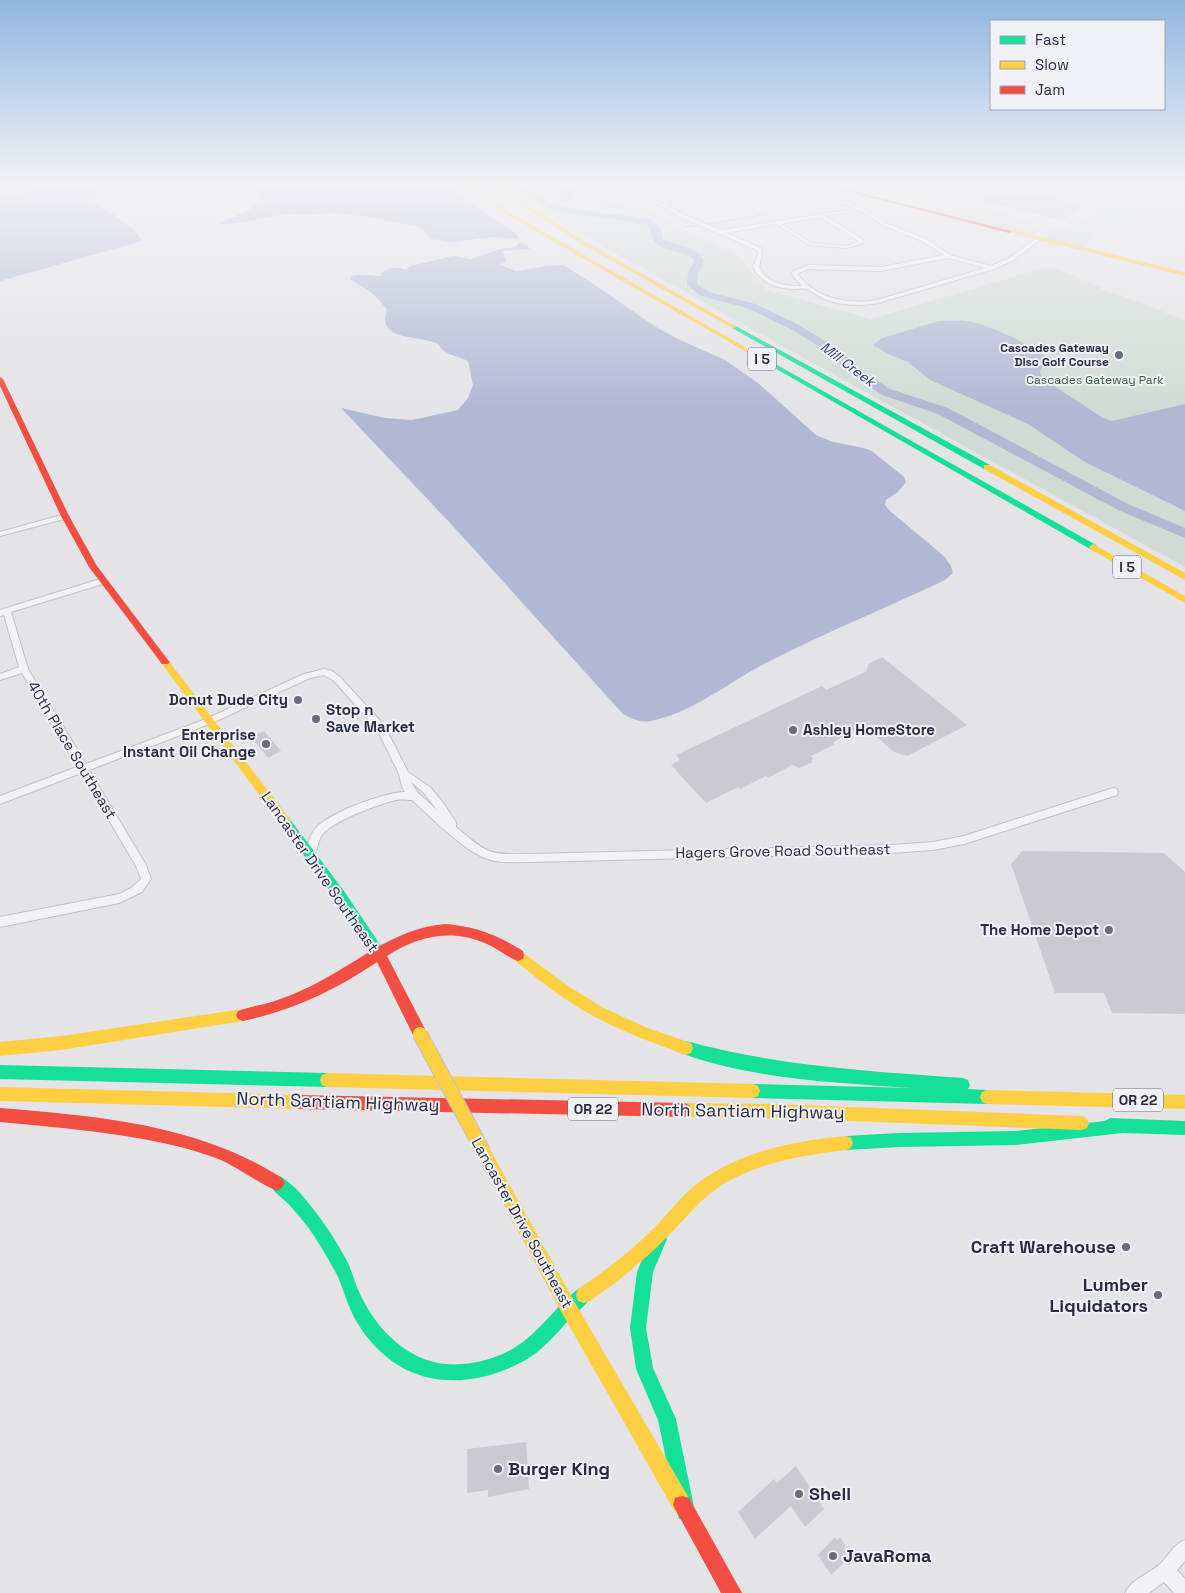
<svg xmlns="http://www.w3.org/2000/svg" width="1185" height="1593" font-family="'Space Grotesk',sans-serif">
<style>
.green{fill:#d1dbd3}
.water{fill:#b1b8d3}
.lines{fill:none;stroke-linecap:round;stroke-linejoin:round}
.stream{stroke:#b1b8d3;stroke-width:1}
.river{fill:#b1b8d3;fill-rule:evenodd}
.building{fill:#cacad0}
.street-casing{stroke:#c0c0c5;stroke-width:2}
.street{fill:#f2f2f4;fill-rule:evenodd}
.fast{fill:#16e098;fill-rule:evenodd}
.slow{fill:#ffcf43;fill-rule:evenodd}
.jam{fill:#f24e42;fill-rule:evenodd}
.slow-bridge-casing{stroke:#bfc0c6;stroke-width:16;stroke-linecap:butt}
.slow-bridge{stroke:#ffcf43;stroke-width:14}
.poi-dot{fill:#6a6b7b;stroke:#f0f1f7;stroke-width:2}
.labels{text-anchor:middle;stroke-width:4;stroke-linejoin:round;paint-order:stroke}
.far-poi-label{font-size:12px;font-weight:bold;fill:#292b41;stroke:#f0f1f7;text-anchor:end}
.far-park-label{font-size:12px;fill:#365d39;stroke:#f0f1f7}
.shield{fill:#f0f1f7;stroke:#656678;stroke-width:1}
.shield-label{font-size:14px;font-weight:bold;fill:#292b41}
.far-water-label{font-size:14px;font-style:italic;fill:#323e76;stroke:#f0f1f7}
.poi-label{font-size:15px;font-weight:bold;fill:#292b41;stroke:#f0f1f7;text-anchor:end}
.street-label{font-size:15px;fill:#292b41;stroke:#f0f1f7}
.near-street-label{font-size:18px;fill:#292b41;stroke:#f0f1f7}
.near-poi-label{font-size:18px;font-weight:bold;fill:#292b41;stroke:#f0f1f7;text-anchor:start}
</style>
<rect width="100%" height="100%" fill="#e3e3e8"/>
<g class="green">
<polygon points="501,186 583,186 629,202 739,256 766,290 871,319 1050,266 1101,287 1100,289 1117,294 1185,320 1185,567 782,346 507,192"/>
<polygon points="837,186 995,186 964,204 1034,221 1032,225 1041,230 1032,235"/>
<polygon points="1039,186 1185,186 1185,216 1144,209 1170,216 1169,218 1148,213 1132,226 1110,221 1083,247 1043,238 1049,231 1078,224 1102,206 1096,203 1099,202 1139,208"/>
</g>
<g class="water">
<path d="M61 186 98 187 101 193 94 198V202C107 211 136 227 142 241L0 281V199L21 194 31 189Z"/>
<polygon points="252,186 447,186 518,235 518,239 492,237 456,242 430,239 423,229 416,226 368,217 332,213 306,215 287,214 239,223 220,225 219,223 249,210 262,199 259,192"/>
<polygon points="556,186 566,190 567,188 565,186 574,186 578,192 570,195 572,201 560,202 563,200 563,196 547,195 559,191"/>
<path d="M520 242 527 245 530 249 502 251 506 260 505 263 499 264 516 271 546 266 563 265 589 281 656 327 676 338 725 360 758 383 816 435 833 442 864 448 872 451 904 477 906 482 898 492 886 500 885 505 890 511 945 557 951 566 953 573 945 580C886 608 824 633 766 663 730 681 693 713 651 721 640 723 634 719 623 714L452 525 341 408 385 418 412 420 458 410 468 398 473 385 468 361C461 357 450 356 443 350 441 349 440 346 438 344 423 335 375 342 387 310 378 296 365 287 350 280L351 276C365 273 371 277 382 276L381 274C388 266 397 267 406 270L410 266 453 256 471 259 500 249 515 247Z"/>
<path d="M939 321C948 321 958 320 967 321 982 322 1039 347 1047 359L1040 371 1042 378 1103 418 1112 421 1185 404V511L1085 462 1028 424 930 380 908 362 888 354 873 345 882 338Z"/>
</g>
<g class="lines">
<g class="stream">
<polyline points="584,186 598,202 635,211"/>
<polyline points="686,186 698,194"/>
<polyline points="708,224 762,215 743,205 710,196"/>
<polyline points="684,227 697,225"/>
</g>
<path class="river" d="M514 186C531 186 543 201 560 207L652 220 660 228 663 240 692 249 698 253 704 261 698 273 697 284 709 292 755 304 797 324 837 348 853 364 890 389 948 408 1128 504 1185 528V538L1118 510 938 414 882 395 845 370 829 352 789 328 747 308 701 296 687 285 688 273 694 261 691 257C675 248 652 252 650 229L646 224 555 211 544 207Z"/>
</g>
<g class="building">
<polygon points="996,192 1022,198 1030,193 1084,205 1062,220 982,201"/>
<polygon points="882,657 967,725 907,756 894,752 871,732 857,729 833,742 835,744 811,756 814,759 811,760 813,762 799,768 792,765 768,778 766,776 740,789 738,787 706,803 671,765 680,760 676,755 822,686 826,690 867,671 868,664"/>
<polygon points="264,731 281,751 268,758 251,737"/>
<polygon points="1022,851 1164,853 1185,872 1185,1014 1112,1013 1104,993 1055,993 1011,864"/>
<polygon points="526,1442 529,1489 488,1497 488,1490 467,1493 467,1449"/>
<polygon points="796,1466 824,1509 805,1527 791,1506 755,1539 738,1512 774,1479 777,1483"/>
<polygon points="835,1537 837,1540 840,1537 846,1547 844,1550 849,1558 831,1575 818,1555"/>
</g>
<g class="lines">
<defs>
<g id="street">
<path d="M610 186H615L625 192 651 198 663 203 676 200 655 191 636 186 658 189 681 198 735 186H744L730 190 770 204 766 205 725 191 666 204 682 214 721 230 854 209 846 205 775 186H784L850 203 862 208 888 224 926 239 950 255 991 266 1008 259 1037 238 1041 239 1012 261 994 269 878 303C860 306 842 306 824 299 818 296 813 292 807 289 803 288 796 289 792 289 775 288 761 283 753 267L758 255 757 250 678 216 654 202 622 194ZM859 210 884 226 922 241 944 255 881 267 808 265 792 272 793 276 802 286C785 286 767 284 759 267L762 255 761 248 726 233 776 224 810 245 847 248 863 243 861 238 825 216ZM820 217 857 240 858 242 847 246 811 243 781 224ZM948 258 985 268 877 300C849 305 817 299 798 275V273L809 269 881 271Z"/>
<polygon points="65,514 69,516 68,518 0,536 0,532"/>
<path d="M100 579H106L107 581 106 583 11 612 28 669 86 764 206 719 304 674 324 669 332 671 340 677 384 725 408 772 430 787 441 800 456 822V827C466 835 477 846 489 851 501 856 518 853 530 854L892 845 933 842 964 836 1113 788 1117 789 1118 792 1117 795 964 844 933 850 892 853 530 862C519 862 506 863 495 861 469 857 432 818 412 800 407 800 401 799 396 800 379 804 332 821 322 835 318 841 317 850 314 857H306L305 854C307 847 309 838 313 832 323 814 385 792 405 792L402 787 399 774 377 729 334 681 324 675 310 678 212 723 89 770 146 865 151 879 142 892 119 903 0 927V917L119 894 131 888 141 879 136 866 81 773 0 804V796L77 767 22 673 0 680V674L19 667 4 615 0 616V610ZM411 782 423 792 437 810 418 793Z"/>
<path d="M1185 1540V1561L1177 1570 1185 1579V1593H1174L1164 1582 1149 1593H1125C1131 1580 1148 1574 1159 1565 1168 1557 1173 1544 1185 1540Z"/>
</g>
</defs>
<use href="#street" class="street-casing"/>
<use href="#street" class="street"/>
<g class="fast">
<polygon points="734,325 990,465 991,467 984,469 732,328 732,326"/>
<polygon points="761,356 1096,545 1097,547 1093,550 1090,549 759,359 759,357"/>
<polygon points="285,816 289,818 344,891 385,952 386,956 385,960 380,962 375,960 336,899 281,824 279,821 281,818"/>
<path d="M686 1041C777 1066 869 1071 963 1078L968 1080 970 1085 968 1089 987 1090 992 1092 994 1097 992 1102 987 1104 753 1098 748 1096 746 1091 748 1086 753 1084 913 1088C841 1083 749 1079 681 1053L679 1048 681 1043Z"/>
<polygon points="0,1065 327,1073 332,1075 334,1080 332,1085 327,1087 0,1079"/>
<polygon points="1110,1118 1185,1121 1185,1135 1122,1133 1016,1145 899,1147 846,1150 841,1148 839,1143 841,1138 846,1136 899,1133 1016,1131 1105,1121"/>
<path d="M277 1175C288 1180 298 1190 306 1200 322 1219 336 1240 348 1263 353 1274 356 1287 362 1298 378 1330 407 1360 445 1364 468 1366 494 1360 514 1348 539 1333 555 1307 578 1289L584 1287 590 1289 592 1295C588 1304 579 1310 572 1317 556 1333 542 1352 522 1362 458 1395 393 1385 355 1319 348 1306 344 1291 338 1277 333 1267 327 1257 321 1247 313 1233 303 1220 292 1208 285 1199 273 1193 269 1183L272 1178Z"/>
<polygon points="659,1231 665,1233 667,1239 653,1272 646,1328 653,1368 676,1419 695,1512 693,1519 686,1521 679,1519 677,1512 658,1420 636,1369 630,1328 637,1272 653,1233"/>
</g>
<g class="slow">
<polygon points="465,186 471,186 511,213 764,358 759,359 507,215"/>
<polygon points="492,186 498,186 584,241 737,327 732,328 580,243"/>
<polygon points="1009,229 1185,272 1185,276 1007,232"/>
<polygon points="984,465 990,465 1185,573 1185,580 984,469"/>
<polygon points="1093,544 1185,596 1185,603 1090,549 1089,547"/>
<polygon points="165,659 168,660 289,818 291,821 289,824 281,824 162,664 160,662 162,660"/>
<path d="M518 949 568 986 602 1007 645 1027 691 1043 693 1048 691 1053 686 1055C644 1040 602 1024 565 999 547 987 530 972 513 959L512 955 513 951Z"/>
<polygon points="243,1009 248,1011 250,1015 248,1019 243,1021 61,1050 0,1056 0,1042 61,1036"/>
<polygon points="327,1073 753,1084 758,1086 760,1091 758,1096 753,1098 327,1087 322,1085 320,1080 322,1075"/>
<polygon points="0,1087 299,1095 304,1097 306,1102 304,1107 299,1109 0,1101"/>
<polygon points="987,1090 1185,1095 1185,1109 987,1104 982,1102 980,1097 982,1092"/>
<polygon points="684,1103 773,1104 1082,1116 1087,1118 1089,1123 1087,1128 1082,1130 773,1118 684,1117 679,1115 677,1110 679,1105"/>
<path d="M846 1136 851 1138 853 1143 851 1148 846 1150C804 1155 762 1162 725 1183 700 1198 684 1221 664 1240 641 1263 616 1283 590 1301L584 1303 578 1301 576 1295 578 1289C605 1271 630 1252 653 1229 668 1214 681 1196 698 1183 741 1151 794 1141 846 1136Z"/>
<polygon points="483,1144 488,1146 574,1301 689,1498 691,1505 689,1512 682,1514 675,1512 562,1313 478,1156 476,1151 478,1146"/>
</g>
<g class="jam">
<polygon points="825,186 834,186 1012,231 1009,233"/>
<polygon points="0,377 3,379 69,516 97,566 168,660 170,662 168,664 162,664 89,567 61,516 0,386"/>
<path d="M445 924C474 926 498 935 523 951L524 955 523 959 518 961C507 957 498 949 487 944 452 928 417 936 387 956L425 1029 427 1034 425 1039 420 1040 415 1039 377 962C336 990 291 1011 243 1021L238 1019 236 1015 238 1011C249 1007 261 1005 272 1002 284 998 296 993 307 988 354 966 393 928 445 924Z"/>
<polygon points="299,1095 684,1103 689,1105 691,1110 689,1115 684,1117 299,1109 294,1107 292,1102 294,1097"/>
<path d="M0 1108C97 1116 198 1124 282 1178L285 1183 282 1188 277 1191C256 1182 238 1167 216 1158 150 1134 70 1129 0 1122Z"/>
<polygon points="682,1496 689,1498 742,1593 721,1593 673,1505 675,1498"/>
</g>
<defs>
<polyline id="slow-bridge" points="420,1034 483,1151"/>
</defs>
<use href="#slow-bridge" class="slow-bridge-casing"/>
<use href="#slow-bridge" class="slow-bridge"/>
</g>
<linearGradient id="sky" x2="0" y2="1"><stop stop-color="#92b6e0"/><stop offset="0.45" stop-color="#f2f2f5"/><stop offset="1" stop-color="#f2f2f5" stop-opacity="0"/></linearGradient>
<rect width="1185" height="409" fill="url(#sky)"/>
<g class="poi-dot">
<circle cx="1119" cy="355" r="5"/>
<circle cx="298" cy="700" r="5"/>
<circle cx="316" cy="719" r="5"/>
<circle cx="793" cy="730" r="5"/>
<circle cx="266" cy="744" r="5"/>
<circle cx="1109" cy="930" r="5"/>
<circle cx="1126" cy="1247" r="5"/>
<circle cx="1158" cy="1295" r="5"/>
<circle cx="498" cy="1469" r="5"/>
<circle cx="799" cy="1494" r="5"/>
<circle cx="833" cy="1556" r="5"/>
</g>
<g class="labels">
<g class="far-poi-label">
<text x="1109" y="352">Cascades Gateway<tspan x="1109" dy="14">Disc Golf Course</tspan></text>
</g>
<g class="far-park-label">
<text x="1095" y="384">Cascades Gateway Park</text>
</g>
<g class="shield">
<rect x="748" y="347.5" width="28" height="23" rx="4"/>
<rect x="1113" y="555.5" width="28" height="23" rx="4"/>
<rect x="1113" y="1088.5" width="50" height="23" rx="4"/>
<rect x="568" y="1097.5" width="50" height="23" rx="4"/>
</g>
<g class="shield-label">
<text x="762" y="364">I 5</text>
<text x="1127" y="572">I 5</text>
<text x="1138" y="1105">OR 22</text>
<text x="593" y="1114">OR 22</text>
</g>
<g class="far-water-label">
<text transform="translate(848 364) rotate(37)" y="5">Mill Creek</text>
</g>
<g class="poi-label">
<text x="288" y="705">Donut Dude City</text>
<text x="326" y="715" text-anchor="start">Stop n<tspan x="326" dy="17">Save Market</tspan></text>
<text x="803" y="735" text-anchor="start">Ashley HomeStore</text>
<text x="256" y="740">Enterprise<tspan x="256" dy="17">Instant Oil Change</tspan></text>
<text x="1099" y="935">The Home Depot</text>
</g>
<g class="street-label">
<text transform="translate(72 750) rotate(59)" y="5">40th Place Southeast</text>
<text transform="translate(783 851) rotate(-1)" y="5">Hagers Grove Road Southeast</text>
<text transform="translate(320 872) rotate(55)" y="5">Lancaster Drive Southeast</text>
<text transform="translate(522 1223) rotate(61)" y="5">Lancaster Drive Southeast</text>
</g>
<g class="near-street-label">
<text transform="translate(338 1102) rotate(2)" y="6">North Santiam Highway</text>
<text transform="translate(743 1111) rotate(1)" y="6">North Santiam Highway</text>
</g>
<g class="near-poi-label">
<text x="1116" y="1253" text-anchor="end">Craft Warehouse</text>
<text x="1148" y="1291" text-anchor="end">Lumber<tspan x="1148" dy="21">Liquidators</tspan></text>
<text x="508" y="1475">Burger King</text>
<text x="809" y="1500">Shell</text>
<text x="843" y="1562">JavaRoma</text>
</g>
</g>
<rect x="990" y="20" width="175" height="90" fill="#f0f1f7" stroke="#a0a2ae"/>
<rect x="1000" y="36" width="25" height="8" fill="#16e098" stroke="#a0a2ae"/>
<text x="1035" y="45" font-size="15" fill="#292b41">Fast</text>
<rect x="1000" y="61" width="25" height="8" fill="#ffcf43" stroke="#a0a2ae"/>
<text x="1035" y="70" font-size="15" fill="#292b41">Slow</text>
<rect x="1000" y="86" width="25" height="8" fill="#f24e42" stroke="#a0a2ae"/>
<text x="1035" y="95" font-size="15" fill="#292b41">Jam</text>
</svg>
